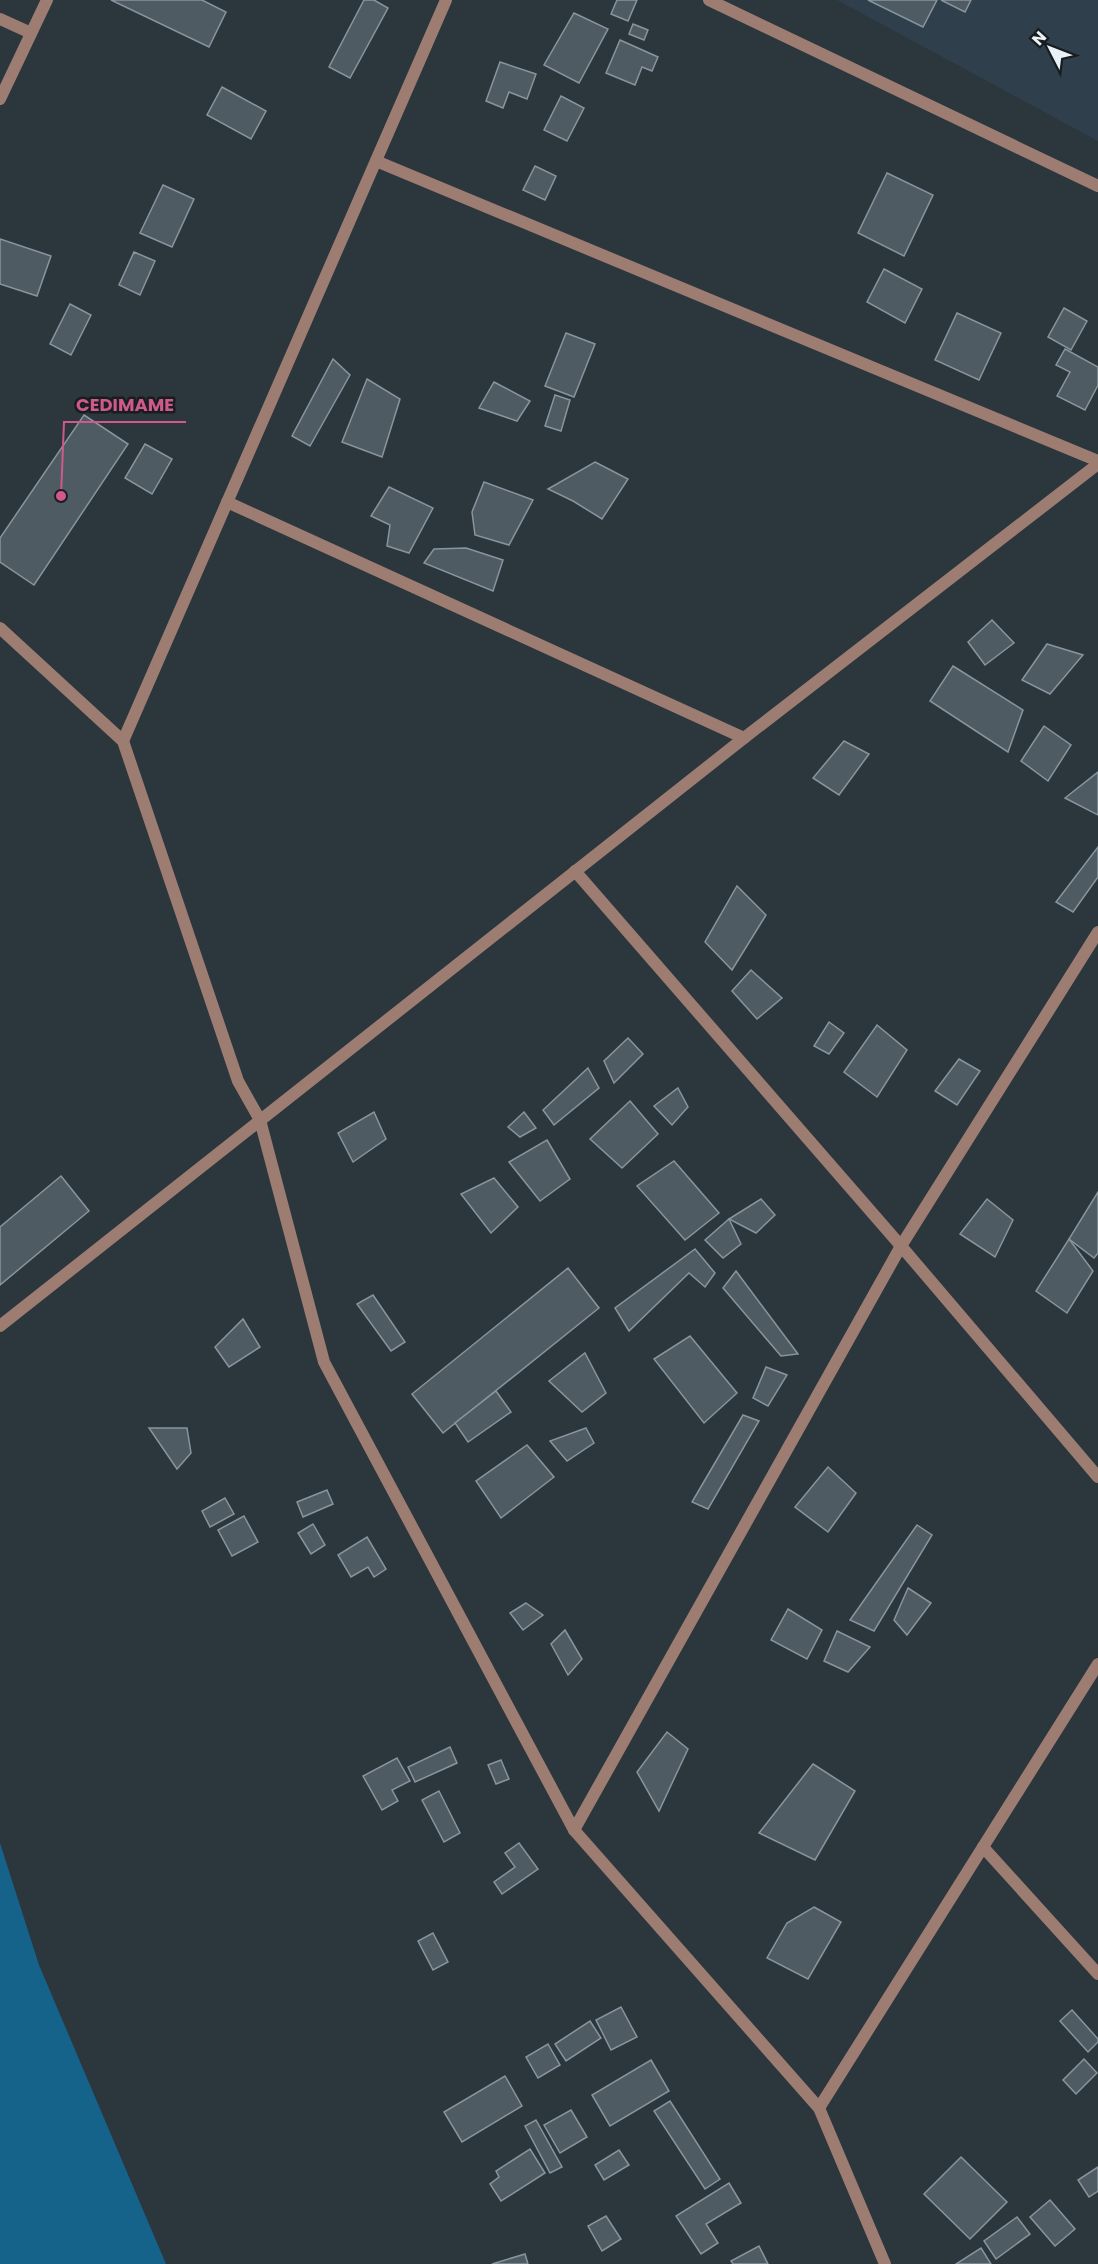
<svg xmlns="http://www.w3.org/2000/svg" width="1098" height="2264" font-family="Poppins,sans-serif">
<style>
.built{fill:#2f404c}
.water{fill:#15628a}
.building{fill:#4f5b63;stroke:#88959e;stroke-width:1.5}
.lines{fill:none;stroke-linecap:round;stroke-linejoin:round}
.service{stroke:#9d7d72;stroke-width:12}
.minor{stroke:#9d7d72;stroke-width:12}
.leader{fill:none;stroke:#ce598a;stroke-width:2}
.callout-dot{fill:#ce598a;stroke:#181d20;stroke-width:2}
.callout-label{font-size:18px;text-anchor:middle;font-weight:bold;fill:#ce598a;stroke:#181d20;stroke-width:5;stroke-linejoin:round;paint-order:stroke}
</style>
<rect width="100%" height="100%" fill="#2b363d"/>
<polygon class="built" points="837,0 1098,0 1098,141"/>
<polygon class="water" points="0,1843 39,1965 166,2264 0,2264"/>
<g class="building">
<polygon points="111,0 202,0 226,12 209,47"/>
<polygon points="364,0 374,0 388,8 350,78 329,67"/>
<polygon points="617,0 637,0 628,21 611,14"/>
<polygon points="868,0 937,0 923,27"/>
<polygon points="941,0 971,0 965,12"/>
<polygon points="574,13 608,29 579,83 544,65"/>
<polygon points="633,24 648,30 644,40 629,34"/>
<polygon points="620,40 658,57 652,71 642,67 635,85 606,73"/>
<polygon points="500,62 536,74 527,99 509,92 503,108 486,101"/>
<polygon points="222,87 266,111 251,139 207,115"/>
<polygon points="561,96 584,108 567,141 544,130"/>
<polygon points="535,166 556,176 545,200 523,190"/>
<polygon points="887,173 933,195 904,256 858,233"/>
<polygon points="163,185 194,199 172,247 140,233"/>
<polygon points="0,239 51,256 37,296 0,284"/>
<polygon points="134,252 155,261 140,295 119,285"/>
<polygon points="884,269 922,289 905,323 867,302"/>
<polygon points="70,304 91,315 71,355 50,344"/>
<polygon points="1064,308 1087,321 1071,350 1048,337"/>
<polygon points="957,313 1001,333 979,380 935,360"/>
<polygon points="566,333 595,344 574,397 545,386"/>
<polygon points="1065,349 1098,367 1098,385 1085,410 1057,396 1070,372 1056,365"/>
<polygon points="333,359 350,375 310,446 292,436"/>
<polygon points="367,379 400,399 382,457 342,442"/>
<polygon points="494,382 530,401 517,421 479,408"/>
<polygon points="555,395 570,400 561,431 545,426"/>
<polygon points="84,415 128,444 34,585 0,562 0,538"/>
<polygon points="145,444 172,459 152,494 125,478"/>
<polygon points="595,462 628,479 602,519 573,501 548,489"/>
<polygon points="484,482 533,500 509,545 475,535 472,512"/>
<polygon points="389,487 433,508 409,553 387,546 390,525 371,516"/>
<polygon points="466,548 503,560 493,591 424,563 434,549"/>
<polygon points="992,620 1014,643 985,665 968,642"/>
<polygon points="1047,644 1083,655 1050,694 1022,680"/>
<polygon points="953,666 1023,710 1008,752 930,701"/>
<polygon points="1044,726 1071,745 1048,781 1021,761"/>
<polygon points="844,741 869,754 839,795 813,778"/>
<polygon points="1098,772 1098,815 1065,798"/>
<polygon points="1098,847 1098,877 1073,912 1056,902"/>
<polygon points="737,886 766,915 732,970 705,942"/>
<polygon points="751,970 782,998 757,1019 732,991"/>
<polygon points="829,1022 844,1033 829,1054 814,1046"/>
<polygon points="877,1025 907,1050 877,1097 844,1072"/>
<polygon points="628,1038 643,1054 614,1083 604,1061"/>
<polygon points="959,1059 980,1071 957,1105 935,1091"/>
<polygon points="588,1068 599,1088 554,1125 543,1110"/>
<polygon points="678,1088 688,1107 672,1125 654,1106"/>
<polygon points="630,1101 658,1134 622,1168 590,1139"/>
<polygon points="374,1112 386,1139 353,1162 338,1133"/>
<polygon points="524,1112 536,1128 520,1137 508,1127"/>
<polygon points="547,1140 570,1179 540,1201 509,1162"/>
<polygon points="674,1161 719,1213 685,1240 637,1186"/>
<polygon points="61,1176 89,1211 0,1285 0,1227"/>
<polygon points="494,1178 518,1207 491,1233 461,1194"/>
<polygon points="1098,1192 1098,1253 1094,1258 1069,1239"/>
<polygon points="761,1199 775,1215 756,1233 729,1219"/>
<polygon points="987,1199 1013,1220 995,1257 960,1234"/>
<polygon points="729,1219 741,1244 723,1258 705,1240"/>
<polygon points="1069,1239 1093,1271 1067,1313 1036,1291"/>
<polygon points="695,1249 715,1273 705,1287 689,1273 629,1331 615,1308"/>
<polygon points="568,1268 599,1308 443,1433 412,1394"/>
<polygon points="736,1271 798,1354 781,1356 723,1288"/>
<polygon points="373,1295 405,1342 391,1351 357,1304"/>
<polygon points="243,1319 260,1347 229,1367 215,1347"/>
<polygon points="690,1336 737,1393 704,1423 654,1359"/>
<polygon points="585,1353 606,1393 582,1412 549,1381"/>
<polygon points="766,1367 787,1375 768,1406 753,1398"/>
<polygon points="496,1391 511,1412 468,1442 455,1423"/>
<polygon points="743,1415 759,1421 708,1509 692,1502"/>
<polygon points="149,1428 187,1428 191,1453 177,1469"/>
<polygon points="586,1428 594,1443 567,1461 550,1441"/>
<polygon points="527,1445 554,1477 501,1518 476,1481"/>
<polygon points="828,1467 856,1493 828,1532 795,1507"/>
<polygon points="327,1490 333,1504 303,1517 297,1502"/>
<polygon points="225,1498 234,1514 210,1527 202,1511"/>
<polygon points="244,1516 258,1542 232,1556 218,1530"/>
<polygon points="313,1524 325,1545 311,1554 298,1533"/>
<polygon points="917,1525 932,1535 874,1631 850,1620"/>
<polygon points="367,1537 386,1569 374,1577 368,1567 351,1577 338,1555"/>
<polygon points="908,1588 931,1603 907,1635 894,1620"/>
<polygon points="526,1603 543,1615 523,1630 510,1613"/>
<polygon points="788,1609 822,1630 807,1659 771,1640"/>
<polygon points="565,1630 582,1659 568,1675 551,1644"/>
<polygon points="837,1631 870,1647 848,1672 824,1661"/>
<polygon points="667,1732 688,1749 659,1811 637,1772"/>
<polygon points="450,1747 457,1763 415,1782 408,1767"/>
<polygon points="397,1758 410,1781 392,1790 398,1801 382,1810 363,1776"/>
<polygon points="501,1760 509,1779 496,1784 488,1765"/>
<polygon points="813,1764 855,1791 815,1860 759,1833"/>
<polygon points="439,1791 460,1833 444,1842 422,1800"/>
<polygon points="519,1843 538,1869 502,1894 494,1882 515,1867 505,1853"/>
<polygon points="814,1907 841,1922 808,1979 767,1958 787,1923"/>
<polygon points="433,1933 448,1962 433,1970 418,1941"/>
<polygon points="621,2007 637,2037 611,2050 596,2020"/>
<polygon points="1072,2010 1098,2039 1098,2042 1088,2052 1060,2021"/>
<polygon points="590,2021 601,2038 566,2061 555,2044"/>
<polygon points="548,2044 560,2065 538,2078 526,2057"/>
<polygon points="1084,2059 1097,2073 1076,2094 1063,2080"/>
<polygon points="651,2060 669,2091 610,2126 592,2095"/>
<polygon points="505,2076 522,2106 462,2142 444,2112"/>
<polygon points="670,2101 720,2179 705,2189 654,2111"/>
<polygon points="571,2110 587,2137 560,2153 544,2125"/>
<polygon points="536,2120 562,2167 550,2173 525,2126"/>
<polygon points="530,2149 545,2173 501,2201 490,2184 499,2177 496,2171"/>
<polygon points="619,2150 629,2165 604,2180 595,2165"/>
<polygon points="961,2157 1007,2202 970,2239 924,2194"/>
<polygon points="1098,2167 1098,2191 1089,2197 1078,2180"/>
<polygon points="729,2183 741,2203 706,2224 718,2243 701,2254 676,2216"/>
<polygon points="1050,2200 1075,2229 1055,2246 1030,2217"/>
<polygon points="606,2216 621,2239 602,2251 588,2226"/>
<polygon points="1017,2217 1030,2234 996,2259 984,2241"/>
<polygon points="759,2246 768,2264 733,2264 731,2261"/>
<polygon points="981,2248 991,2264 956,2264"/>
<polygon points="525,2254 528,2264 492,2264"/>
</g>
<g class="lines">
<g class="service">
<polyline points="0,19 31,33"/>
<polyline points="0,99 47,0"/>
<polyline points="227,502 744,738"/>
<polyline points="574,1830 901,1246 1098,932"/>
<polyline points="983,1847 1098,1974"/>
</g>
<g class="minor">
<polyline points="709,0 1098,186"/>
<polyline points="376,161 1098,461"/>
<polyline points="0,628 123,741 238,1081 260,1120 324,1362 574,1830 819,2108 885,2264"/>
<polyline points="123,741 446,0"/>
<polyline points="575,871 901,1246 1098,1477"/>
<polyline points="0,1326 744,738 1098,464"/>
<polyline points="819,2108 1098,1664"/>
</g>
</g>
<path class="leader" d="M61 496L64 422H186"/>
<circle class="callout-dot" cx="61" cy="496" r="6"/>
<g class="callout-label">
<text x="125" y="411">CEDIMAME</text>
</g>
<g transform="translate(1050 48) rotate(312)" stroke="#181d20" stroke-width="4.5" paint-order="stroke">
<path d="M0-4.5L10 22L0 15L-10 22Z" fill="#ebf2f7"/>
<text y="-9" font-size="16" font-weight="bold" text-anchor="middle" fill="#ebf2f7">N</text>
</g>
</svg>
